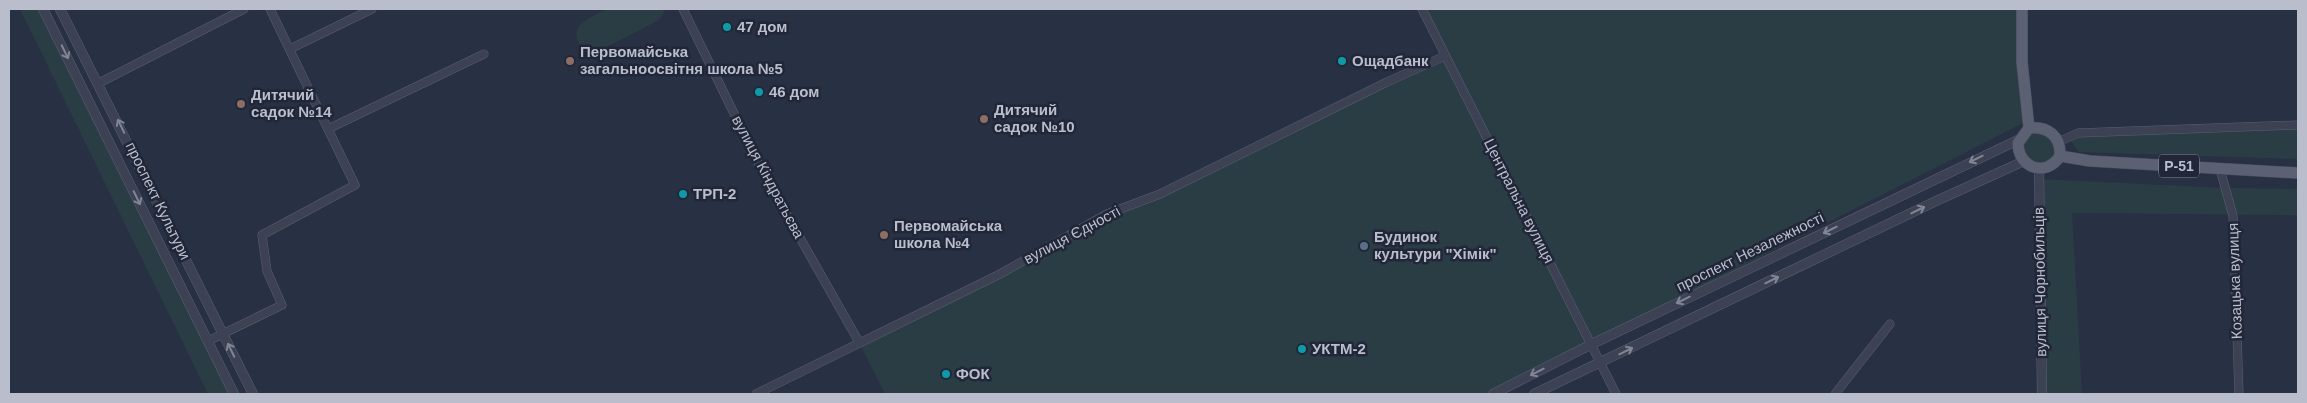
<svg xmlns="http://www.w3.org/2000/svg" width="2307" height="403" font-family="Arial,sans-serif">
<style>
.green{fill:#2a3d44}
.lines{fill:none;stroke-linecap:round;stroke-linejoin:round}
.minor-casing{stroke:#5b6070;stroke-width:9}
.tertiary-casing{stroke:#5b6070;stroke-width:10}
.primary-casing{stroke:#464b5c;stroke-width:12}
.minor{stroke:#3c4253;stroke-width:8}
.tertiary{stroke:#3c4253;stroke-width:9}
.primary{stroke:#5b6172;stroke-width:11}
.oneway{stroke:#818696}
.culture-dot{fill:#0f9aa8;stroke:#212738;stroke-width:2}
.education-dot{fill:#8d6e63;stroke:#212738;stroke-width:2}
.service-dot{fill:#5c6f8a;stroke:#212738;stroke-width:2}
.labels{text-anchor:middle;stroke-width:5;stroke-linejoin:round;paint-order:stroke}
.shield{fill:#212738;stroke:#8c91a0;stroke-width:1}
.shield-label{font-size:14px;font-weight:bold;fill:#babecc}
.poi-label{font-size:15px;font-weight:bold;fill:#babecc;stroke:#212738;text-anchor:start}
.street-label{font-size:15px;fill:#babecc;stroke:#212738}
</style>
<rect width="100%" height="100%" fill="#283043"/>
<g class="green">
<polygon points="20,9 43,9 234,394 208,394"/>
<path d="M607 9H666L659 20 599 51 592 52 583 49C564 26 591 17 607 9Z"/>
<polygon points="1423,9 2022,9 2027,121 1491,394 885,394 859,342 1444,56"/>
<polygon points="2298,125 2298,159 2079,152 2068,137 2078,133"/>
<polygon points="2045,129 2060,156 2031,167 2018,143 2023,133"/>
<polygon points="2039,179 2225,188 2298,189 2298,215 2072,213 2082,394 2042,394"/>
</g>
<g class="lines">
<defs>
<g id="minor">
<polyline points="683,9 762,171 859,342"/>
<polyline points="1422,9 1616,394"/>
<polyline points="290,49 372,9"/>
<polyline points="99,83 244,9"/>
<polyline points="328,129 484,54"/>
<polyline points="2058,142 2078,133 2298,125"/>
<polyline points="2220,169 2233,216 2239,394"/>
<polyline points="208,341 282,305 267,271 262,235 355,185 270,9"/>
<polyline points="756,394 998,275 1107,214 1160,194 1387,82 1445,56"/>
<polyline points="1835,394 1890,324"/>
</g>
<g id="tertiary">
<polyline points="43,9 234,394"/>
<polyline points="60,9 253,394"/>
<polyline points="2039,169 2042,394"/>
<polyline points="1493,394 1592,344 2020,139"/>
<polyline points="1534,394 1934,202 2024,161"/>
</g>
<g id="primary">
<polyline points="2022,9 2022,62 2029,128"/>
<path d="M2029 128 2018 143C2018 168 2046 178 2060 156"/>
<path d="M2029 128C2048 126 2061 136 2060 156"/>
<polyline points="2060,156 2090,161 2298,173"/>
</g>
</defs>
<use href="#minor" class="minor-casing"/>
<use href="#tertiary" class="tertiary-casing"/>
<use href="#primary" class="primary-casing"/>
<use href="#minor" class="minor"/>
<use href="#tertiary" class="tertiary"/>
<use href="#primary" class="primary"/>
</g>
<defs><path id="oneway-shaft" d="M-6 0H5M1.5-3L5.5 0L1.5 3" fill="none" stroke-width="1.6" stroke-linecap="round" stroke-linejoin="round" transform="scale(1.25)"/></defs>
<g class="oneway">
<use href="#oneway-shaft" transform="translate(65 52) rotate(64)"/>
<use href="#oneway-shaft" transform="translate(121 126) rotate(-116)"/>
<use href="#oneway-shaft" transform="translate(1976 159) rotate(154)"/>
<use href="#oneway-shaft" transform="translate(137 198) rotate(64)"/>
<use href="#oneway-shaft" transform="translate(1918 210) rotate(-26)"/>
<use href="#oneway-shaft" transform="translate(1830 230) rotate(154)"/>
<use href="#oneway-shaft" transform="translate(1772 280) rotate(-26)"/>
<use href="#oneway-shaft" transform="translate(1683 300) rotate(154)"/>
<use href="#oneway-shaft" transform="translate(231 350) rotate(-116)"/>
<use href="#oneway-shaft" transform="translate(1626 351) rotate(-26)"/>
<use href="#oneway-shaft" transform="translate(1537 372) rotate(153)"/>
</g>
<g class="culture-dot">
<circle cx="727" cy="27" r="5"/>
<circle cx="1342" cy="61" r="5"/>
<circle cx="759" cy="92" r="5"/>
<circle cx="683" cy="194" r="5"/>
<circle cx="1302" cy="349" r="5"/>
<circle cx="946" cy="374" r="5"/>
</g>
<g class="education-dot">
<circle cx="570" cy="61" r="5"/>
<circle cx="241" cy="104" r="5"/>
<circle cx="984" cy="119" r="5"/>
<circle cx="884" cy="235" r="5"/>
</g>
<circle class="service-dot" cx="1364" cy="246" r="5"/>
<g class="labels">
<rect class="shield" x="2159" y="154.5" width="40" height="23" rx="4"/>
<g class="shield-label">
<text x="2179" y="171">Р-51</text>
</g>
<g class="poi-label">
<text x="737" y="32">47 дом</text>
<text x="580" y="57">Первомайська<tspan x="580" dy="17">загальноосвітня школа №5</tspan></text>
<text x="1352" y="66">Ощадбанк</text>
<text x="769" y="97">46 дом</text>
<text x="251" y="100">Дитячий<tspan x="251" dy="17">садок №14</tspan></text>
<text x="994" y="115">Дитячий<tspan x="994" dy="17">садок №10</tspan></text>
<text x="693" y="199">ТРП-2</text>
<text x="894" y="231">Первомайська<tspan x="894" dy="17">школа №4</tspan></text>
<text x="1374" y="242">Будинок<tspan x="1374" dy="17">культури "Хімік"</tspan></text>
<text x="1312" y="354">УКТМ-2</text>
<text x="956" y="379">ФОК</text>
</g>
<g class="street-label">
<text transform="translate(768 177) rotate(62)" y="5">вулиця Кіндратьєва</text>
<text transform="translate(158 201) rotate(64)" y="5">проспект Культури</text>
<text transform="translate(1519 201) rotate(63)" y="5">Центральна вулиця</text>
<text transform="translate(1072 235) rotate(-28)" y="5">вулиця Єдності</text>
<text transform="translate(1750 252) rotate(-26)" y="5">проспект Незалежності</text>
<text transform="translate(2235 281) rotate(-92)" y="5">Козацька вулиця</text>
<text transform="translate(2040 282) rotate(-91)" y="5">вулиця Чорнобильців</text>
</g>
</g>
<rect width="2307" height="403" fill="none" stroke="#babecc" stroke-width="20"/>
</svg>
